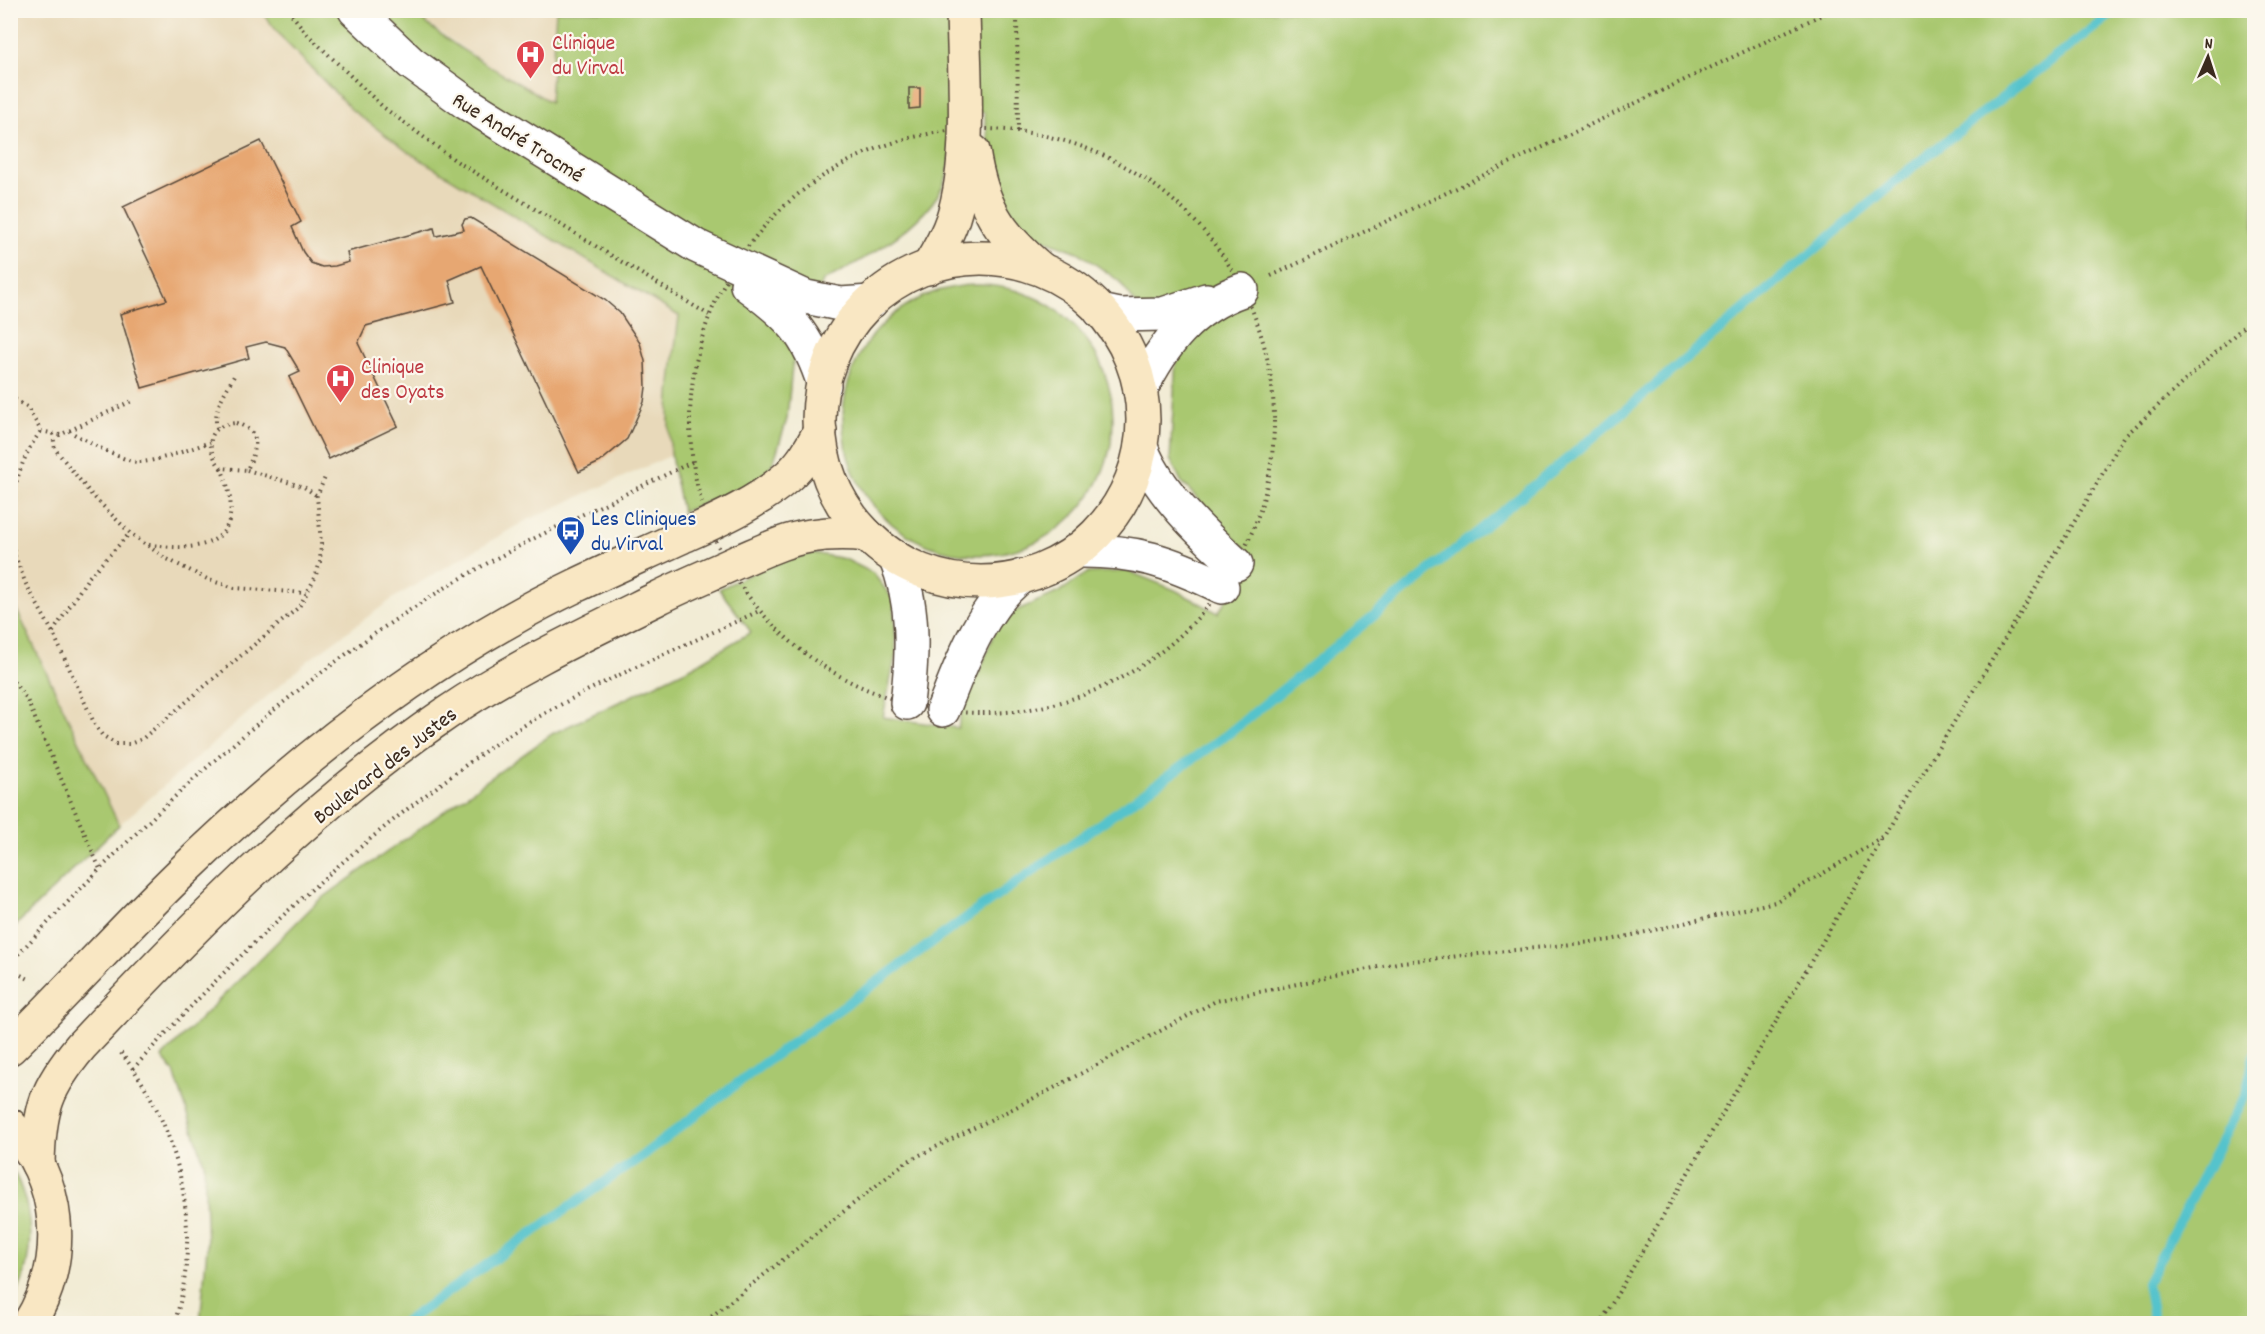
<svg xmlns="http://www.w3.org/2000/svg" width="2265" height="1334" font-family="Dekko,sans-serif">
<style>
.built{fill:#e8d9ba}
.green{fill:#a9c86f;stroke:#727946;stroke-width:1.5}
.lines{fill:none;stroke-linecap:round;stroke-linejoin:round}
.stream{stroke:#55c3cc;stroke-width:10}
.building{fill:#e7a772}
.street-casing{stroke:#564739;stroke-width:36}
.secondary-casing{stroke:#564739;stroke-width:36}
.path{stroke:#564739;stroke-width:4;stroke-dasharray:1.5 4.5;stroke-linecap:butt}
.street{stroke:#fff;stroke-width:33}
.secondary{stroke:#f9e7c3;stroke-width:33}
.labels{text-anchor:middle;stroke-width:4.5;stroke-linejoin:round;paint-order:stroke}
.health-label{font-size:22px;fill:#be3a42;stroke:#fbf7ec;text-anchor:start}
.street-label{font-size:22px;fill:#3b2a1e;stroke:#fbf7ec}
.transit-label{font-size:22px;fill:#164399;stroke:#fbf7ec;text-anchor:start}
</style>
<rect width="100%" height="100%" fill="#fbf7ec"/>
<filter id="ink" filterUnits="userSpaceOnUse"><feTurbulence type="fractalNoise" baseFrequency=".0167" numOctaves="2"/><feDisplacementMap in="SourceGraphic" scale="12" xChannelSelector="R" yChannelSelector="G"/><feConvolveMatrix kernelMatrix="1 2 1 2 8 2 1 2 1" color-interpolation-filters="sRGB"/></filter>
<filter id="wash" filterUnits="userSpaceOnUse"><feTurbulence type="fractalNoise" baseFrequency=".008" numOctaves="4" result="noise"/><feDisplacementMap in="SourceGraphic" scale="24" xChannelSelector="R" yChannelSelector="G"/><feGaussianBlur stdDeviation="1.35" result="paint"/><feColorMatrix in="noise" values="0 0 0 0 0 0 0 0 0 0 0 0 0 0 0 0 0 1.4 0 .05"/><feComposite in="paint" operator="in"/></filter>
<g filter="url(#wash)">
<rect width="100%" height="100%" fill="#f2ecd5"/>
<g class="built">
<polygon points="11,11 261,11 284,40 352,110 545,236 679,316 670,385 668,421 672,455 523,522 395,597 310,659 119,825 11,598"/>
<polygon points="412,11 556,11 550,103 472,54 421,19"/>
</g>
<g class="green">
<path d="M261 11H412C449 46 506 75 550 102L556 11H2254V1323H200L207 1247 204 1163 174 1072 162 1057 317 902 552 734 694 666 751 632 719 589 771 564 813 553 845 559 873 573 894 600 896 653 883 717 958 728 964 698 980 671 997 625 1015 611 1059 592 1087 573 1128 571 1175 590 1218 613 1253 556 1227 531 1181 481 1170 459 1176 358 1119 281 1078 252 1045 240 1010 221 994 177 984 112 953 116C951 134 953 154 948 172 937 220 864 260 823 281L792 366 787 419 774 461 759 482 682 512C676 482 668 450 669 419 669 385 675 350 679 316L408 152 352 110 284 40Z"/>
<circle cx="978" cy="420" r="135"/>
<polygon points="11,598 119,825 11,930 10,930"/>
<path d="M11 1167C37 1211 35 1263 11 1306Z"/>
</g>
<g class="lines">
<g class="stream">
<polyline points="402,1324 642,1156 767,1061 973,913 1228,734 1572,455 1915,165 2117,10"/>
<polyline points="2154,1324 2147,1283 2246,1094 2254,1056"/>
</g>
</g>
<g id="blocks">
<g class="building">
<polygon points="909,88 920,88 920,108 909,109"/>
<polygon points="261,141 301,222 292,227 303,252 311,263 322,267 335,266 349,262 347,252 434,228 436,236 464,230 462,224 465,219 471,218 605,300 620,313 640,343 645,361 646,387 644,402 627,439 600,462 579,472 481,266 449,280 455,302 366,326 358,343 398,426 329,459 289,377 300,372 285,347 266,342 246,347 249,358 142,388 120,314 167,300 123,207"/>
</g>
</g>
</g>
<g filter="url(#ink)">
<use href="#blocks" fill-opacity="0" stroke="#564739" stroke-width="1.5"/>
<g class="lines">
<defs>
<g id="street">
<polyline points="355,10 411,63 465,102 696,246 806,297 840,304 871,302"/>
<path d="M747 285C790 316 808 334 824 385"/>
<polyline points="1100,311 1119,315 1163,314 1206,300"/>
<path d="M1140 391C1163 344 1191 308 1242 290"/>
<path d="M1141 447C1156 490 1202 534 1236 564"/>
<path d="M1076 551C1136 550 1168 561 1222 587"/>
<path d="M895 557C915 603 913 653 907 703"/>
<path d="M943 710C961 664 981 607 1022 576"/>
</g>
<g id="secondary">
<path d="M973 151C982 207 998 233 1041 269"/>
<circle cx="981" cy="420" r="162"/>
<path d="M928 268C938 252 947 236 953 218 972 160 964 73 963 10"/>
<path d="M10 1048C68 991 122 930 180 874 281 776 389 688 512 619 566 588 623 564 679 538 716 521 756 504 787 477 802 464 811 448 820 431"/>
<path d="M10 1125C62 1179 69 1260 29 1324"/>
<path d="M38 1164C39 1109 46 1088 81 1046 194 926 310 806 447 713 513 668 587 633 658 598 684 585 711 574 737 562 761 552 784 540 810 536 829 533 848 533 867 535"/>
</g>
</defs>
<use href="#street" class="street-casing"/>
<use href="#secondary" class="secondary-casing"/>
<g class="path">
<polyline points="288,10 308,35 383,107 456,161 709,315"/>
<polyline points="1017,10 1018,132"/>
<circle cx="982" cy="421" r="292"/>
<polyline points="1271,276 1832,10"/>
<polyline points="10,396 28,408 41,431 60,435 134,400"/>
<path d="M236 423C264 433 256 448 247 470L221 468C205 448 206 425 236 423Z"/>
<path d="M217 428C212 409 227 390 235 374"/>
<path d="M69 431C82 439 123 461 137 462 154 463 193 448 210 442"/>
<polyline points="53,434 55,449 91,494 130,533 165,558 209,580 235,588 306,593"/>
<polyline points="247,470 304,487 317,496"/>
<path d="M10 511C15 482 23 454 41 431"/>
<polyline points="10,532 15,556 26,584 53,633 96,727 102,735 116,744 130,744 142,739 299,607 315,578 320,562 321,544 317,496 326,475"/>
<path d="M149 545C164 546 180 549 196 546 239 539 235 500 221 468"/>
<polyline points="53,632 88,578 130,533"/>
<polyline points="10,677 27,700 100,869"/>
<path d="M10 963C143 820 285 684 453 583 530 537 612 501 692 462"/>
<polyline points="10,970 29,979"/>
<path d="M121 1053C181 1127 204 1232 174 1324"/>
<path d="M133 1069C222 970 317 878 423 797 456 773 488 747 523 726 598 681 680 648 759 611"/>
<polyline points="702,1324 906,1162 1050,1090 1216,1001 1402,962 1611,940 1775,902 1884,837 2031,596 2124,437 2254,317"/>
<polyline points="1600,1324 1883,838"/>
</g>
<use href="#street" class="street"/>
<use href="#secondary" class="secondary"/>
</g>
</g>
<defs>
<symbol id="hospital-pin" viewBox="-11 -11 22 30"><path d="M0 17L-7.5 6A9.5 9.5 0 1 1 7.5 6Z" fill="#e0444e" stroke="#fbf7ec"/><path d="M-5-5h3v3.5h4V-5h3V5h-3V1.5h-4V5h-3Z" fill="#fff"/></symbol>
<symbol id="bus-pin" viewBox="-11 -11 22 30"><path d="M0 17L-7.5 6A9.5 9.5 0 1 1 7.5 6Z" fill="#1a4fb4" stroke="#fbf7ec"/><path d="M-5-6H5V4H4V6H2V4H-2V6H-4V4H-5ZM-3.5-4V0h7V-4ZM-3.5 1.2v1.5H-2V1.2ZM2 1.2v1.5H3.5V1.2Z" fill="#fff"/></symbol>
</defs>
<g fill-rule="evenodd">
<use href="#hospital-pin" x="514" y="38" width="33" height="45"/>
<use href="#hospital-pin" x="324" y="362" width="33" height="45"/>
<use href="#bus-pin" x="554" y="514" width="33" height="45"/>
</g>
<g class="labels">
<g class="health-label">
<text x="552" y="49">Clinique<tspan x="552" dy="25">du Virval</tspan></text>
<text x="361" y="373">Clinique<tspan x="361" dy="25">des Oyats</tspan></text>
</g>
<g class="street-label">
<text transform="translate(519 136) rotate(32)" y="8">Rue André Trocmé</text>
<text transform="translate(384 764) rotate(-38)" y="8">Boulevard des Justes</text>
</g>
<g class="transit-label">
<text x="591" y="525">Les Cliniques<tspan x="591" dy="25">du Virval</tspan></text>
</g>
</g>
<rect width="2265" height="1334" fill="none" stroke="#fbf7ec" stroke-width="36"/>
<g transform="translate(2208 57) rotate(3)" stroke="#fbf7ec" stroke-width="4.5" paint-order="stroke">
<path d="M0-4.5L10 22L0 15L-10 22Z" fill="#3b2a1e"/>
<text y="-9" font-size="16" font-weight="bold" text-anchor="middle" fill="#3b2a1e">N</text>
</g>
</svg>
